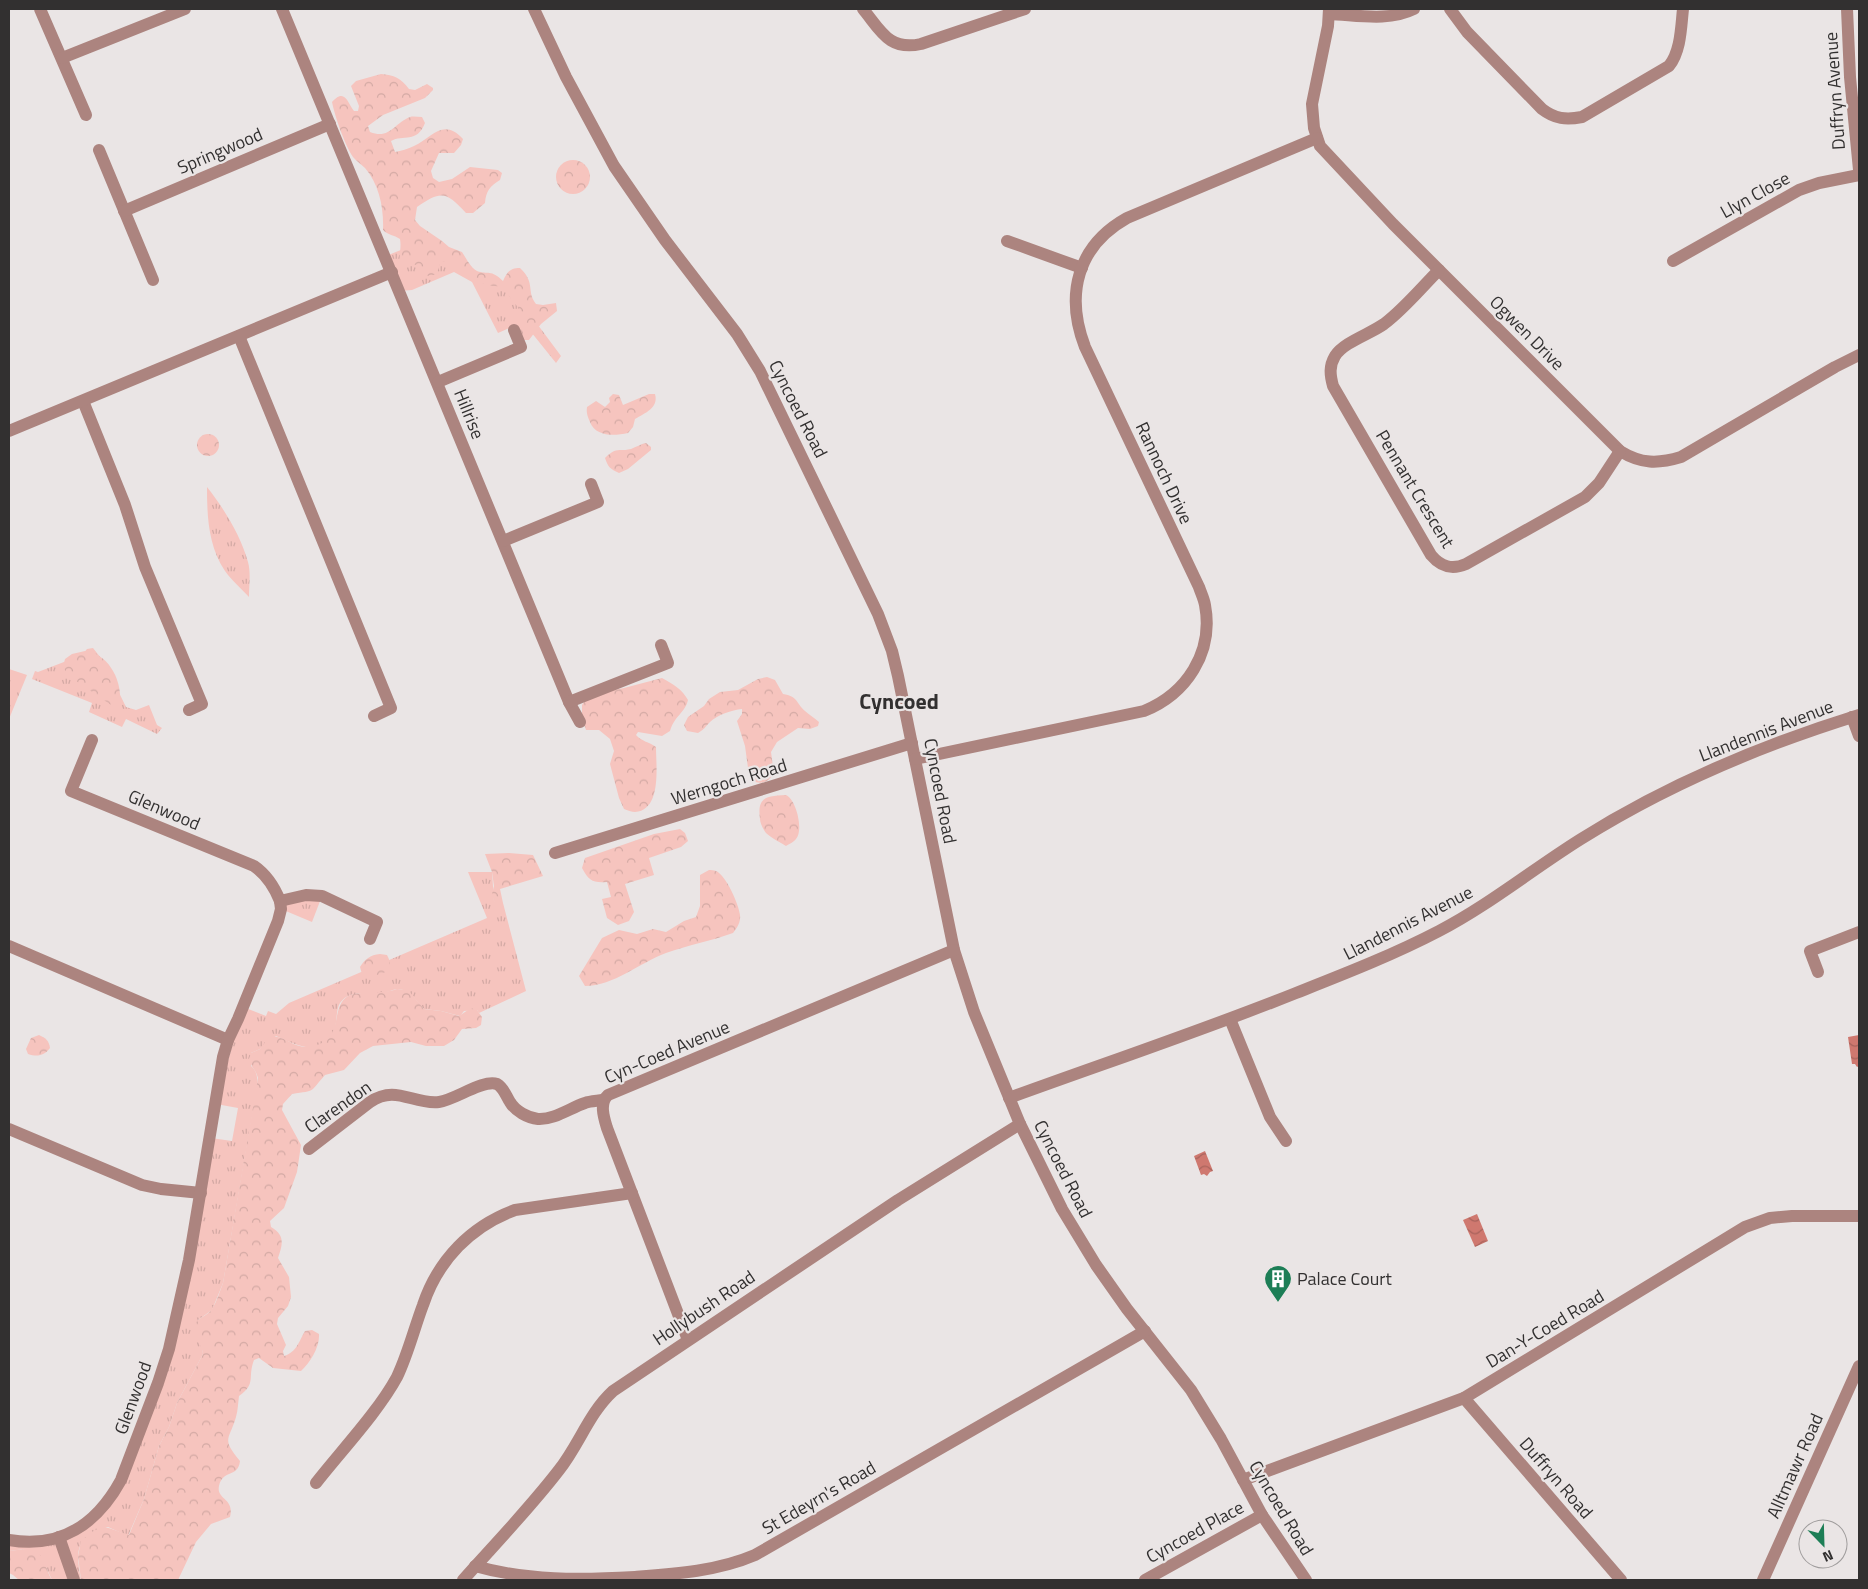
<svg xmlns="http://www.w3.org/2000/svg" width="1868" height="1589" font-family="'Titillium Web',sans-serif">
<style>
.grass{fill:url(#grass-tufts)}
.forest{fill:url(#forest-crowns)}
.water{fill:url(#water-waves)}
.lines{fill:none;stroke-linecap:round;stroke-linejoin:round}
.minor{stroke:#ac847f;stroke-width:12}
.labels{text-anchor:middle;stroke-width:4.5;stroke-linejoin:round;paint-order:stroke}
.street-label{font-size:18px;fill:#323030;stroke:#eae5e5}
.poi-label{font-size:18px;fill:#323030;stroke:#eae5e5;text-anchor:start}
.district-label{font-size:22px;font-weight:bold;fill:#323030;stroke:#eae5e5}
</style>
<defs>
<pattern id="grass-tufts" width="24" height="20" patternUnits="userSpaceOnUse" patternTransform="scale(1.25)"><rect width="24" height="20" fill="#f6c4be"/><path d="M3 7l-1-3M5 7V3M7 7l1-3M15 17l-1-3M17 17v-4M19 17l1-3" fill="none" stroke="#d3a9a4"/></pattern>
<pattern id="forest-crowns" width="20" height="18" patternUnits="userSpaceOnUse" patternTransform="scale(1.25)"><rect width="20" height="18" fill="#f6c4be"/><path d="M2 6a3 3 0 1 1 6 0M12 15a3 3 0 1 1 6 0" fill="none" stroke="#d3a9a4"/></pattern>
<pattern id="water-waves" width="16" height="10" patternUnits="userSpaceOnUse" patternTransform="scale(1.25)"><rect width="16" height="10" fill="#cf786f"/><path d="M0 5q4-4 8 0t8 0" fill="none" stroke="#a9635c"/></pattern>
</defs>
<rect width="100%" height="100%" fill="#eae5e5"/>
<g class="grass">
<polygon points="413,245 499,281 535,321 561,356 556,363 523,322 498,333 472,282 454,272 412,290 400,291 386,256"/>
<path d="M207 487C223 507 241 536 248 562 251 573 249 585 249 597 241 588 231 580 225 571 208 546 207 515 207 487Z"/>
<polygon points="93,648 104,662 126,707 136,710 149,705 157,725 162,728 157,734 126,719 122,727 89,712 92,703 32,679 35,671 38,672 82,655 87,649"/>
<polygon points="9,669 27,675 9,719"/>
<path d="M468 872H492L494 901 503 903 526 991 479 1013 477 1010 464 1011 460 1016 441 1011 424 1009C416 1001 411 990 398 989 394 989 388 992 383 993 370 994 349 989 340 1003 335 1011 338 1024 333 1033 318 1058 294 1044 276 1036L260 1049 251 1053V1066C262 1075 256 1092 254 1105L223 1283 212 1310 198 1320 200 1343 202 1347 203 1354 177 1403 169 1427 159 1446 144 1499 128 1536 108 1527C76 1539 75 1548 81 1580H52L46 1567 25 1549 9 1551V1540L59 1537 105 1505 158 1383 211 1138 232 1141 238 1108 216 1104 243 1007 266 1016 268 1011 276 1014 289 1003 487 918Z"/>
<polygon points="322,896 312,922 281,909 293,897"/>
</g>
<g class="forest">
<path d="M381 74C394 75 401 78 409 89L415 90 427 84 433 88V90L425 98 383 115 368 126 370 132C390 140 394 123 410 117 413 116 418 117 422 117L425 123C417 144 403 134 391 141L395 152C401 151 408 149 414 146 432 138 443 117 463 139L461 145 454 153H439L431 171 433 178 439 182 452 179 470 167 498 170 502 173 500 180C490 186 486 191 485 203L473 213H466C446 192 442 190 417 207L415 220 420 226 442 241 449 247 462 252C466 258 470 267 477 271 488 275 491 269 503 281 507 272 510 268 520 268 536 283 526 291 536 304L543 305 556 303 557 311 541 324 529 340H521L515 325 521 321 524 315 501 286C483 288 460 275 449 261L440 262 437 274 429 276 421 274 417 265 410 264 406 269H402C397 257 402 250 400 239 394 235 388 235 383 230 384 208 379 184 365 168 361 164 356 161 353 157 345 145 335 117 332 102 345 88 347 102 354 111H358L359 106 351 86 356 81Z"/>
<circle cx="573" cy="177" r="17"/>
<path d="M613 394 619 395 623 405 649 394H655C659 408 645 413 635 419L633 427 628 433C614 436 596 437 590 422 588 417 586 413 587 407L596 401 605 407 610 402 609 398Z"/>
<circle cx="208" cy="445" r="11"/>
<path d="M646 443 651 447V450L628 469 619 473C610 469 608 467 605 458 617 446 618 452 631 449 636 447 641 444 646 443Z"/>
<path d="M85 651C107 653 121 678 120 699L111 705 69 676 63 667 65 659 72 654Z"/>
<path d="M767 677 775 680 783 694C798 696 796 703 805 711 809 715 815 718 819 722L818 726 810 729 798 728 777 742 771 752 774 774C767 782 764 784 755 782L749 775 745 746 737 721 742 714V709C732 710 717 715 710 722 705 727 705 729 698 733L687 731 684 725 688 717 704 706 709 699 720 692 738 690 758 679Z"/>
<path d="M662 678C673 684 682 689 688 700 685 713 675 715 670 731L662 736 638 732 636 735C641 741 649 742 656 747 656 766 662 810 635 812 632 812 627 810 624 809L619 798 610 764 614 751 610 739 599 730H586L582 718V705L589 695 624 688Z"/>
<path d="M786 795C796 799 804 830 796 839 794 842 789 844 786 846 780 842 771 838 766 833 763 829 760 823 760 819 757 797 766 796 786 795Z"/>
<path d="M680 829 685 833 688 841 681 847 649 858 654 875 625 884 634 912 629 921 618 925 607 918 602 899 611 897 607 882C593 883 589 881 582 868L585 858 654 834Z"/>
<polygon points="509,853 533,855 543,876 500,889 503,903 498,904 494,901 492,894 494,886 492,872 485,854"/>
<path d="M709 870C711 870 714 870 716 871 726 875 739 905 740 915 741 922 737 928 733 933 711 941 688 945 666 953 639 963 614 986 585 986L579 976 602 938 619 930 637 934 653 929 666 932 684 921 696 917 700 906V875Z"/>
<path d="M380 954 387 955C397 973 381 974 368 977L362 974 360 967C365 959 370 955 380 954Z"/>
<path d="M397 989 408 990 424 1009 441 1011 459 1016 471 1008 477 1010 482 1017 481 1025 476 1028 462 1029 454 1040 444 1046H426L411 1042 373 1046 360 1053 344 1070 325 1075C309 1093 317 1090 292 1094L283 1104 282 1110 301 1145 297 1172 284 1208 270 1221 271 1227C285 1235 283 1244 278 1258L289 1277 291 1297 288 1306 278 1318 277 1324 286 1345 283 1351 284 1356C297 1352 299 1341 305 1331L312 1330 319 1334C320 1347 310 1363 301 1371L273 1368 259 1358 254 1360C247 1378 257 1383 239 1396 238 1403 238 1410 236 1417 229 1441 221 1438 240 1461 238 1478 223 1469 219 1486 216 1500 235 1498 230 1517L211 1524 196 1542 178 1580H81L78 1556 81 1541C104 1521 103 1527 129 1535L144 1499 159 1446 169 1427 177 1403 203 1354C202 1343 193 1339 194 1328 196 1317 207 1317 212 1309 217 1301 220 1291 223 1283L258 1078C256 1070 251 1067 249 1059L251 1053 260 1049 269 1037C286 1033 294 1053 317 1045 344 1037 330 1007 348 996 360 990 381 995 397 989Z"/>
<path d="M39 1035C46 1038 49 1041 50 1048 44 1056 37 1057 28 1054L26 1049 31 1038Z"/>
<path d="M25 1549C47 1551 43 1565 52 1580H19L13 1575 9 1573V1551Z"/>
</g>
<g class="water">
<polygon points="1859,1035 1859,1066 1857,1067 1855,1064 1852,1064 1848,1037"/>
<polygon points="1205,1151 1213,1171 1210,1172 1207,1176 1204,1174 1201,1175 1194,1156"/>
<polygon points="1477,1214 1488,1241 1475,1247 1463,1220"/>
</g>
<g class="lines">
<g class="minor">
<polyline points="40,9 86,115"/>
<polyline points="282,9 569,702 580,722"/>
<polyline points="534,9 566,77 614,166 665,240 737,334 760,371 878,614 892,651 898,676 954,950 974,1012 1020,1124 1062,1209 1096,1265 1127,1309 1191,1390 1221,1439 1262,1515 1306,1580"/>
<path d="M863 9C881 31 889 51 921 44L1025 9"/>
<path d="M1329 9 1328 26 1312 104 1314 128 1320 146 1393 224 1620 451C1641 464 1658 464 1681 457L1835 367 1859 355"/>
<path d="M1450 9 1467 32 1542 109C1555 119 1566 120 1582 117L1669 66C1681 51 1681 27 1683 9"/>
<polyline points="1847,9 1850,77 1859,170"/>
<path d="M1329 14C1357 15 1388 22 1414 9"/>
<polyline points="62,58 185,9"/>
<polyline points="99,150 153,280"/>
<polyline points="124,211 330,124"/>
<polyline points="1007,241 1082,268"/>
<polyline points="1673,261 1799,190 1819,183 1859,175"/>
<path d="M1439 270C1421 288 1404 309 1384 324 1370 334 1344 342 1335 356 1329 366 1330 375 1333 386L1431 555C1441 567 1452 570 1466 564L1585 497 1599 483 1620 451"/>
<polyline points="239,336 391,708 374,716"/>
<polyline points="438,382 521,347 514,330"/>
<polyline points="83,401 125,505 145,567 202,704 189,710"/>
<polyline points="9,431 392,272"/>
<polyline points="503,541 598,502 591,484"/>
<polyline points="569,702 668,663 661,645"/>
<polyline points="1852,717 1859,736"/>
<path d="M92 740 71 791 254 866C267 875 274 886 280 901L306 895 322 896 377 922 370 939"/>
<path d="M915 759 1144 711C1186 694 1214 653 1205 605 1204 599 1201 593 1199 587L1085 347C1065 295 1077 246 1127 218L1317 138"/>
<polyline points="555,853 912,743"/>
<polyline points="9,946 228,1040"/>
<polyline points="1818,972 1810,951 1859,932"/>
<polyline points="1230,1019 1270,1117 1286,1141"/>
<path d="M1009 1098C1105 1063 1201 1031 1296 993 1344 974 1393 955 1439 931 1489 905 1533 869 1581 839 1667 785 1762 745 1859 715"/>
<polyline points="9,1129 142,1185 161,1189 201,1193"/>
<path d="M309 1149 370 1102C396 1084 413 1105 439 1102 455 1100 483 1079 497 1084 504 1088 506 1096 510 1102 515 1111 528 1118 538 1119 554 1120 570 1108 585 1103 590 1101 597 1101 603 1100"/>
<path d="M688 1340 607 1128C604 1118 599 1103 608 1095L954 950"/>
<polyline points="1464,1398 1621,1580"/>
<polyline points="1243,1480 1464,1398 1745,1227 1770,1218 1792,1216 1859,1216"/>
<path d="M316 1483C341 1451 378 1412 397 1377 408 1354 414 1329 423 1305 438 1260 471 1226 515 1210L632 1193"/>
<polyline points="59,1537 74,1580"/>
<path d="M9 1540C60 1549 97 1524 121 1480L158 1383 169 1349 189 1260 223 1057 228 1040 238 1019 278 921 281 909 280 901"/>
<path d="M475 1566C527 1581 581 1580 635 1577 675 1574 718 1571 755 1555L1145 1331"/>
<path d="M463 1580C495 1544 529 1509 559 1470 579 1445 589 1413 613 1391L898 1200 1020 1124"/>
<polyline points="1145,1580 1262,1515"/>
<polyline points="1763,1580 1859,1366"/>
</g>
</g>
<defs>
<symbol id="building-pin" viewBox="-11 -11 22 30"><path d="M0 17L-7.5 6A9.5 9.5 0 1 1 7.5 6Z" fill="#1d7e56" stroke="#eae5e5"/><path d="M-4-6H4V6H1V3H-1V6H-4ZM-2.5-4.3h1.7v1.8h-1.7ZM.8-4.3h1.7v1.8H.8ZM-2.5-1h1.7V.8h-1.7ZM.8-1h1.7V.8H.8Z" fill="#fff"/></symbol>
</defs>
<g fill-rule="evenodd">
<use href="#building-pin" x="1262" y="1263" width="32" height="43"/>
</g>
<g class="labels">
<g class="street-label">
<text transform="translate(1835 91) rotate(-94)" y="6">Duffryn Avenue</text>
<text transform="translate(220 151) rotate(-23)" y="6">Springwood</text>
<text transform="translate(1755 195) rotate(-29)" y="6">Llyn Close</text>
<text transform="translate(1527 333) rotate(45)" y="6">Ogwen Drive</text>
<text transform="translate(798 409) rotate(63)" y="6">Cyncoed Road</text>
<text transform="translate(469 414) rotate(68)" y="6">Hillrise</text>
<text transform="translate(1164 473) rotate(65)" y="6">Rannoch Drive</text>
<text transform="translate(1415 489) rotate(59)" y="6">Pennant Crescent</text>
<text transform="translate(1766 731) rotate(-21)" y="6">Llandennis Avenue</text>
<text transform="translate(729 782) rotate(-17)" y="6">Werngoch Road</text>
<text transform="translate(940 791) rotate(79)" y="6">Cyncoed Road</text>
<text transform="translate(164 810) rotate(23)" y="6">Glenwood</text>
<text transform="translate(1408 923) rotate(-27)" y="6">Llandennis Avenue</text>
<text transform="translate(667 1052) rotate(-23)" y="6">Cyn-Coed Avenue</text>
<text transform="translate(338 1107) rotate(-35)" y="6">Clarendon</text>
<text transform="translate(1063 1169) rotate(63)" y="6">Cyncoed Road</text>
<text transform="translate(704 1308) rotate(-34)" y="6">Hollybush Road</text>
<text transform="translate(1545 1329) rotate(-31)" y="6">Dan-Y-Coed Road</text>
<text transform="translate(133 1398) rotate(-70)" y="6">Glenwood</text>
<text transform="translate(1795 1466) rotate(-66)" y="6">Alltmawr Road</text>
<text transform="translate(1556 1478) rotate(49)" y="6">Duffryn Road</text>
<text transform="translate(819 1498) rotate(-30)" y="6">St Edeyrn's Road</text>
<text transform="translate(1281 1508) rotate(59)" y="6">Cyncoed Road</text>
<text transform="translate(1195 1532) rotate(-29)" y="6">Cyncoed Place</text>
</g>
<g class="poi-label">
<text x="1297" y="1285">Palace Court</text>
</g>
<g class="district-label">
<text x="899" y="709">Cyncoed</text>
</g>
</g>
<rect width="1868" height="1589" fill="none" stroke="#323030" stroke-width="20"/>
<g transform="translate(1823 1544) rotate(157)"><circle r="24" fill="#eae5e5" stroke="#a09d9d"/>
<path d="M0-4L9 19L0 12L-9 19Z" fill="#1d7e56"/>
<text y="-8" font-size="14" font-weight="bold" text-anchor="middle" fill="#323030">N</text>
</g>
</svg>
